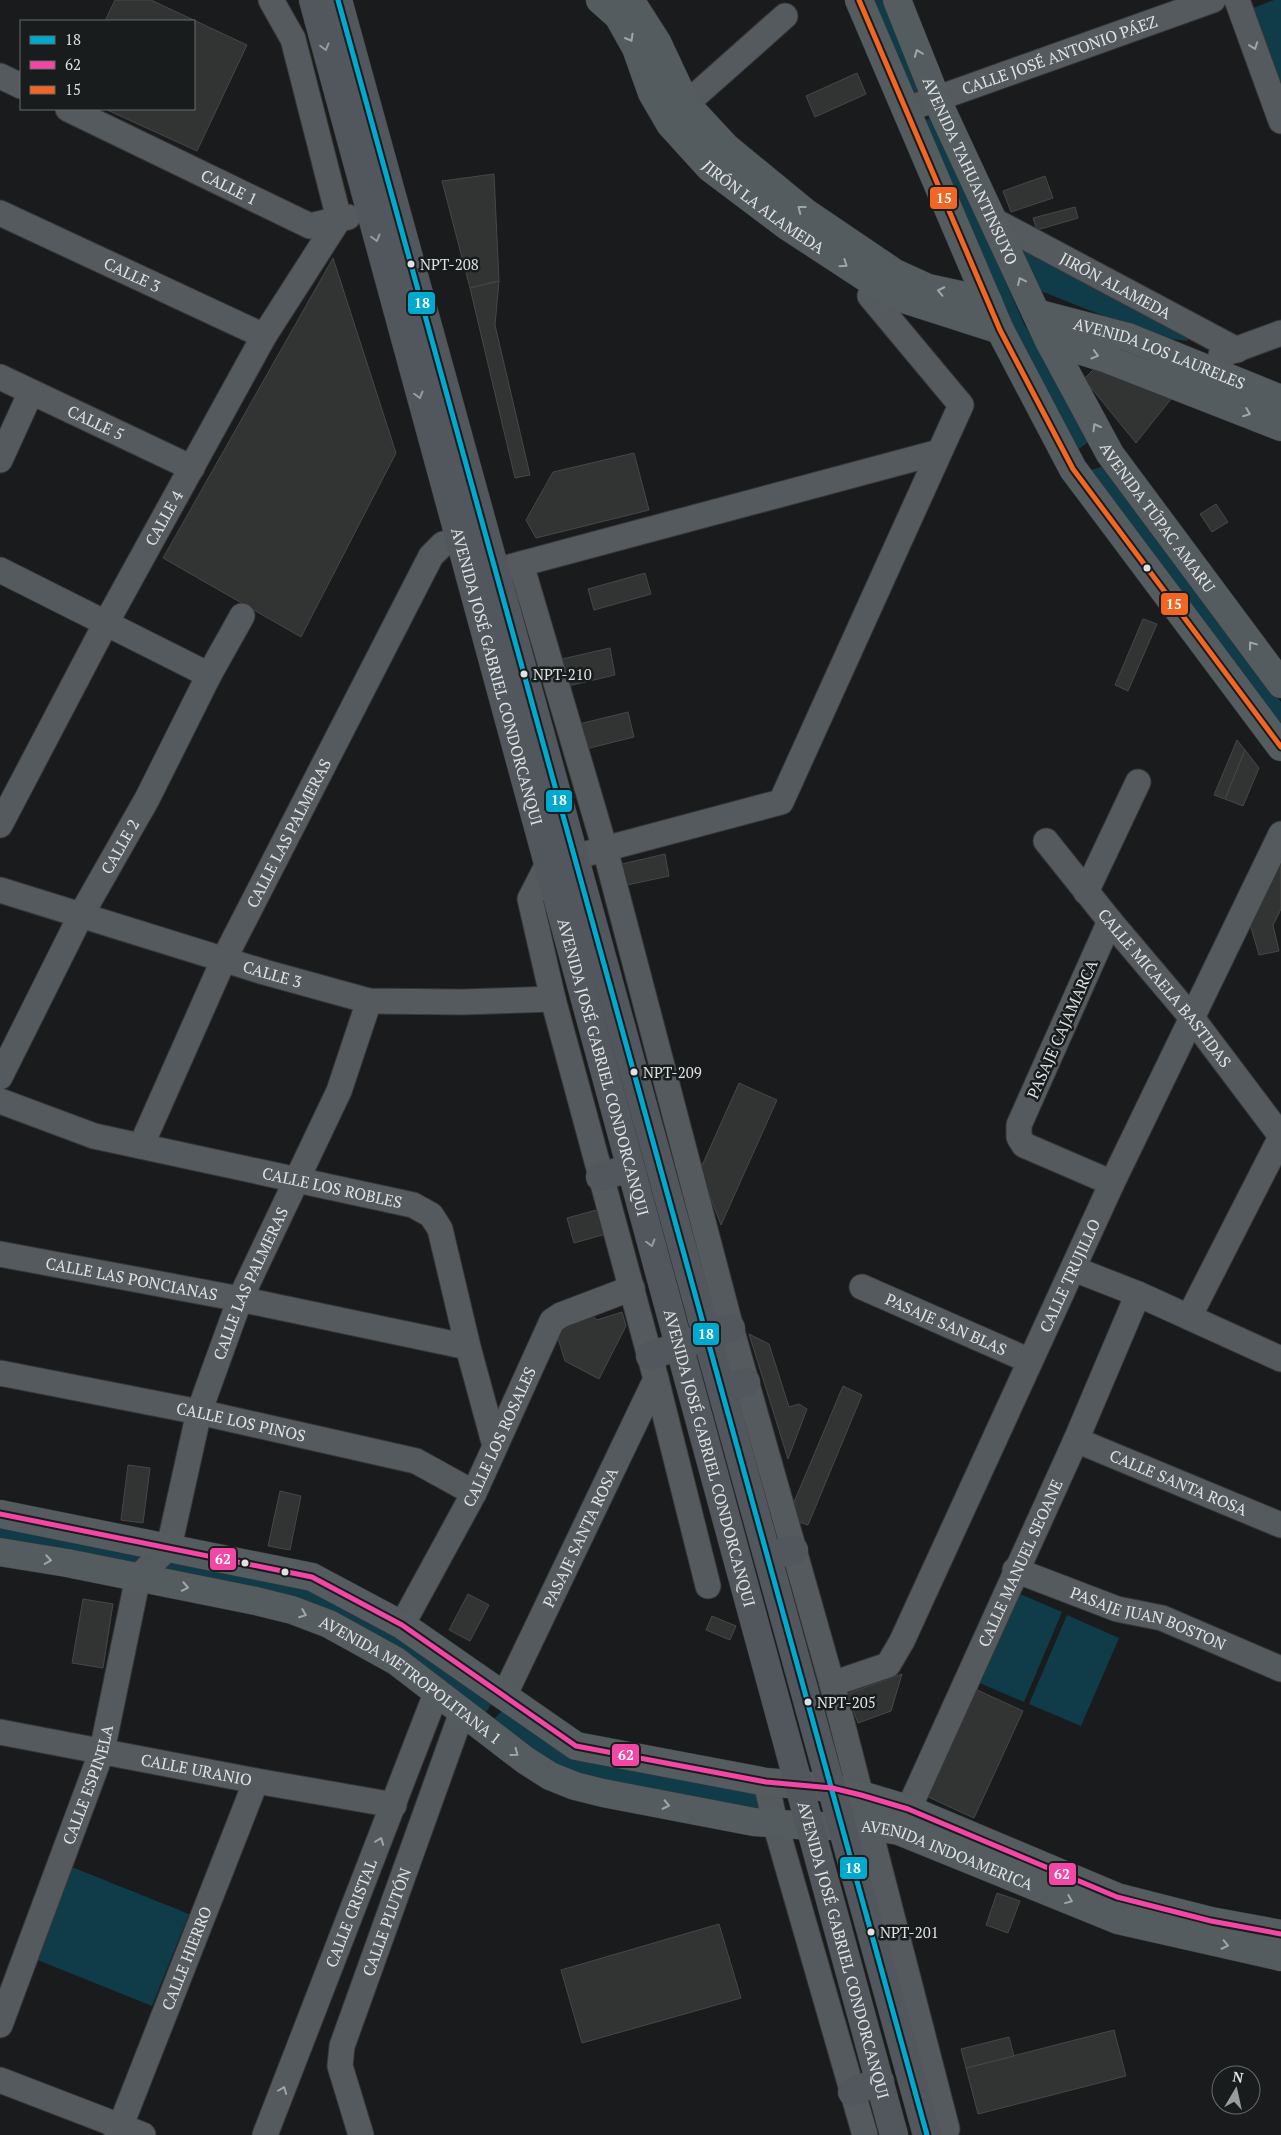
<svg xmlns="http://www.w3.org/2000/svg" width="1281" height="2135" font-family="'PT Serif',serif">
<style>
.green{fill:#0f3c48}
.building{fill:#323434;stroke:#464848}
.lines{fill:none;stroke-linecap:round;stroke-linejoin:round}
.minor-casing{stroke:#363737;stroke-width:27}
.major-casing{stroke:#363737;stroke-width:29}
.highway-casing{stroke:#363737;stroke-width:29}
.minor{stroke:#545a5e;stroke-width:25}
.major{stroke:#555c60;stroke-width:28}
.highway{stroke:#51575d;stroke-width:28}
.bus-1-casing{stroke:#181c1d;stroke-width:9}
.bus-2-casing{stroke:#181c1d;stroke-width:9}
.bus-3-casing{stroke:#181c1d;stroke-width:9}
.bus-1{stroke:#00a9ce;stroke-width:5}
.bus-2{stroke:#f346a5;stroke-width:5}
.bus-3{stroke:#f26522;stroke-width:5}
.oneway{stroke:#a1a6a8}
.oneway2{stroke:#a0a5a7}
.oneway3{stroke:#989ca0}
.bus-dot{fill:#dfe2e3;stroke:#181c1d;stroke-width:2}
.labels{text-anchor:middle;stroke-width:5;stroke-linejoin:round;paint-order:stroke}
.bus-label{font-size:15px;fill:#dfe2e3;stroke:#181c1d;text-anchor:start}
.street-label{font-size:16px;fill:#dfe2e3;stroke:#181c1d}
.line-badge{stroke:#181c1d;stroke-width:2}
.badge-label{font-size:14px;text-anchor:middle;font-weight:bold;fill:#fff}
</style>
<rect width="100%" height="100%" fill="#191b1c"/>
<g class="green">
<polygon points="860,0 885,0 920,92 903,98"/>
<polygon points="1274,0 1281,0 1281,85 1253,8"/>
<polygon points="934,117 1024,324 1091,440 1076,451 1007,333 914,124"/>
<polygon points="1016,243 1187,332 1188,341 1156,337 1041,291"/>
<polygon points="1108,465 1281,702 1281,741 1087,471"/>
<polygon points="0,1524 146,1553 132,1566 0,1542"/>
<polygon points="173,1556 304,1585 400,1637 494,1700 483,1717 396,1652 158,1573"/>
<polygon points="1013,1591 1062,1612 1024,1702 975,1681"/>
<polygon points="1067,1615 1119,1638 1081,1726 1029,1704"/>
<polygon points="506,1707 572,1753 758,1789 766,1812 602,1782 555,1768 489,1724"/>
<polygon points="72,1867 189,1914 152,2006 35,1959"/>
</g>
<g class="building">
<polygon points="115,0 151,0 247,45 197,151 105,109 194,109 194,21 105,21"/>
<polygon points="857,73 866,94 815,117 806,96"/>
<polygon points="494,174 499,281 470,288 442,181"/>
<polygon points="1045,176 1053,198 1011,212 1003,191"/>
<polygon points="1075,207 1078,218 1037,230 1033,218"/>
<polygon points="333,258 396,453 301,637 163,558"/>
<polygon points="499,281 495,325 530,475 515,478 470,288"/>
<polygon points="1099,364 1175,394 1136,443 1084,379"/>
<polygon points="634,453 649,510 536,538 526,520 553,472"/>
<polygon points="1216,504 1228,522 1212,532 1200,514"/>
<polygon points="645,573 651,594 594,610 588,589"/>
<polygon points="1143,619 1157,624 1128,691 1115,685"/>
<polygon points="610,648 615,675 568,686 562,659"/>
<polygon points="628,712 634,737 586,749 579,724"/>
<polygon points="1237,740 1245,750 1225,799 1214,795"/>
<polygon points="1245,750 1259,768 1243,806 1225,799"/>
<polygon points="665,854 669,876 627,885 622,864"/>
<polygon points="1281,863 1281,909 1273,925 1279,951 1259,955 1250,924"/>
<polygon points="739,1083 777,1100 721,1225 700,1170"/>
<polygon points="600,1209 606,1234 574,1243 567,1218"/>
<polygon points="622,1312 626,1326 599,1379 565,1361 556,1332 559,1319 590,1314 597,1320"/>
<polygon points="749,1334 769,1344 789,1407 799,1404 807,1409 788,1459"/>
<polygon points="843,1386 862,1395 808,1525 799,1522 794,1502"/>
<polygon points="128,1465 150,1468 143,1523 121,1520"/>
<polygon points="280,1491 301,1496 290,1550 268,1546"/>
<polygon points="468,1594 489,1605 470,1641 449,1630"/>
<polygon points="83,1599 113,1604 103,1668 72,1663"/>
<polygon points="712,1616 736,1626 730,1640 706,1630"/>
<polygon points="902,1674 891,1711 858,1723 847,1694"/>
<polygon points="973,1688 1023,1711 974,1818 924,1795"/>
<polygon points="997,1893 1020,1901 1008,1933 986,1925"/>
<polygon points="719,1924 741,1998 582,2043 561,1970"/>
<polygon points="1114,2030 1126,2076 978,2114 966,2068"/>
<polygon points="1009,2037 1014,2056 966,2068 961,2049"/>
</g>
<g class="lines">
<defs>
<g id="minor">
<polyline points="1237,0 1281,121"/>
<polyline points="0,76 21,86"/>
<polyline points="686,104 785,16"/>
<path id="s1" d="M68 109 310 226 348 217"/>
<path id="s2" d="M905 110 1213 0"/>
<path id="s3" d="M0 213 264 336"/>
<path id="s4" d="M993 220 1237 350"/>
<polyline points="1221,355 1281,333"/>
<path id="s5" d="M0 377 192 468"/>
<polyline points="0,460 31,392"/>
<polyline points="521,564 605,849 731,1328 832,1684 947,2129 942,2135"/>
<polyline points="506,568 939,452"/>
<polyline points="0,570 209,675"/>
<path id="s6" d="M0 825 106 623 264 336 339 219 293 39 271 0"/>
<path id="s7" d="M1046 841 1110 921 1192 1018 1281 1136"/>
<path id="s8" d="M0 890 264 972 369 1001 462 1002 553 999"/>
<polyline points="1086,892 1138,782"/>
<polyline points="1110,921 1019,1125 1019,1137 1024,1145 1112,1183"/>
<path id="s9" d="M0 1077 81 915 147 799 209 675 242 616"/>
<path id="s10" d="M0 1101 94 1136 413 1205 431 1215 440 1229 468 1347 495 1446"/>
<path id="s11" d="M141 1146 224 959 431 556 443 544 458 540"/>
<path id="s12" d="M0 1254 240 1299 468 1347"/>
<polyline points="1074,1269 1138,1294 1281,1359"/>
<path id="s13" d="M862 1287 1030 1361"/>
<polyline points="1189,1317 1281,1137"/>
<path id="s14" d="M0 1373 199 1412 416 1461 474 1493"/>
<path id="s15" d="M1076 1440 1281 1525"/>
<path id="s16" d="M1015 1570 1117 1609 1162 1618 1281 1669"/>
<polyline points="708,1586 656,1379 553,999 530,899 548,864 781,802 961,405 870,296 874,284"/>
<path id="s17" d="M402 1625 474 1493 552 1321 561 1315 632 1288"/>
<path id="s18" d="M832 1684 888 1665 902 1641 1112 1183 1281 834"/>
<path id="s19" d="M504 1696 656 1379"/>
<path id="s20" d="M0 1732 256 1781 394 1805"/>
<polyline points="766,1782 775,1823 865,2135"/>
<path id="s21" d="M900 1828 1076 1440 1138 1294"/>
<path id="s22" d="M0 2025 102 1751 138 1577 169 1547 199 1412 240 1299 339 1091 369 1001"/>
<polyline points="0,2080 143,2135"/>
<path id="s23" d="M117 2135 256 1781"/>
<path id="s24" d="M265 2135 437 1691"/>
<path id="s25" d="M361 2135 340 2066 342 2046 462 1712"/>
</g>
<g id="major">
<path id="s26" d="M600 0 618 16 636 48 652 93 670 124 710 168 787 226 894 296 1000 330"/>
<polyline points="630,0 657,42 686,104 726,147 805,212 895,273 928,288 988,301"/>
<polyline points="859,0 1000,330 1073,469 1281,747"/>
<path id="s27" d="M897 0 936 98 1049 341 1110 454 1281 684"/>
<path id="s28" d="M1036 313 1128 337 1281 399"/>
<polyline points="1049,341 1107,359 1281,427"/>
<polyline points="0,1514 312,1577 402,1625 576,1746 766,1782 832,1788 861,1795 908,1809 1117,1897 1211,1921 1281,1934"/>
<path id="s29" d="M0 1552 67 1563 256 1601 292 1610 329 1624 396 1661 525 1760 550 1776 575 1786 603 1793 754 1822 810 1826H869L899 1831 1118 1920 1281 1957"/>
</g>
<g id="highway">
<path id="s30" d="M313 0 894 2135"/>
<polyline points="338,0 927,2135"/>
<polyline points="600,1177 630,1168"/>
<polyline points="650,1356 731,1328"/>
<polyline points="722,1390 746,1382"/>
<polyline points="768,1556 794,1550"/>
<polyline points="852,2092 880,2081"/>
</g>
</defs>
<use href="#minor" class="minor-casing"/>
<use href="#major" class="major-casing"/>
<use href="#highway" class="highway-casing"/>
<use href="#minor" class="minor"/>
<use href="#major" class="major"/>
<use href="#highway" class="highway"/>
<defs>
<polyline id="bus-1" points="338,0 927,2135"/>
<polyline id="bus-2" points="0,1514 312,1577 402,1625 576,1746 766,1782 832,1788 861,1795 908,1809 1117,1897 1211,1921 1281,1934"/>
<polyline id="bus-3" points="859,0 1000,330 1073,469 1281,747"/>
</defs>
<use href="#bus-1" class="bus-1-casing"/>
<use href="#bus-2" class="bus-2-casing"/>
<use href="#bus-3" class="bus-3-casing"/>
<use href="#bus-1" class="bus-1"/>
<use href="#bus-2" class="bus-2"/>
<use href="#bus-3" class="bus-3"/>
</g>
<defs><path id="oneway-chevron" d="M-2-3.5L2.5 0L-2 3.5" fill="none" stroke-width="1.6" stroke-linecap="round" stroke-linejoin="round" transform="scale(1.25)"/></defs>
<g class="oneway">
<use href="#oneway-chevron" transform="translate(630 38) rotate(60)"/>
<use href="#oneway-chevron" transform="translate(918 53) rotate(-111)"/>
<use href="#oneway-chevron" transform="translate(801 209) rotate(-142)"/>
<use href="#oneway-chevron" transform="translate(844 264) rotate(34)"/>
<use href="#oneway-chevron" transform="translate(1021 281) rotate(-115)"/>
<use href="#oneway-chevron" transform="translate(941 291) rotate(-168)"/>
<use href="#oneway-chevron" transform="translate(1095 355) rotate(17)"/>
<use href="#oneway-chevron" transform="translate(1247 413) rotate(21)"/>
<use href="#oneway-chevron" transform="translate(1096 427) rotate(-119)"/>
<use href="#oneway-chevron" transform="translate(1252 645) rotate(-127)"/>
<use href="#oneway-chevron" transform="translate(48 1560) rotate(9)"/>
<use href="#oneway-chevron" transform="translate(185 1587) rotate(11)"/>
<use href="#oneway-chevron" transform="translate(303 1614) rotate(21)"/>
<use href="#oneway-chevron" transform="translate(515 1753) rotate(36)"/>
<use href="#oneway-chevron" transform="translate(666 1805) rotate(12)"/>
<use href="#oneway-chevron" transform="translate(1069 1900) rotate(22)"/>
<use href="#oneway-chevron" transform="translate(1225 1945) rotate(12)"/>
</g>
<g class="oneway2">
<use href="#oneway-chevron" transform="translate(1254 46) rotate(70)"/>
<use href="#oneway-chevron" transform="translate(380 1841) rotate(-69)"/>
<use href="#oneway-chevron" transform="translate(283 2090) rotate(-69)"/>
</g>
<g class="oneway3">
<use href="#oneway-chevron" transform="translate(325 47) rotate(75)"/>
<use href="#oneway-chevron" transform="translate(376 238) rotate(75)"/>
<use href="#oneway-chevron" transform="translate(419 395) rotate(75)"/>
<use href="#oneway-chevron" transform="translate(651 1243) rotate(74)"/>
</g>
<g class="bus-dot">
<circle cx="411" cy="264" r="4.5"/>
<circle cx="1147" cy="568" r="4.5"/>
<circle cx="524" cy="674" r="4.5"/>
<circle cx="634" cy="1072" r="4.5"/>
<circle cx="245" cy="1563" r="4.5"/>
<circle cx="285" cy="1572" r="4.5"/>
<circle cx="808" cy="1702" r="4.5"/>
<circle cx="871" cy="1932" r="4.5"/>
</g>
<g class="labels">
<g class="bus-label">
<text x="420" y="270">NPT-208</text>
<text x="533" y="680">NPT-210</text>
<text x="643" y="1078">NPT-209</text>
<text x="817" y="1708">NPT-205</text>
<text x="880" y="1938">NPT-201</text>
</g>
<g class="street-label">
<text dy="6" stroke="none"><textPath href="#s2" startOffset="164">CALLE JOSÉ ANTONIO PÁEZ</textPath></text>
<text dy="6" stroke="none"><textPath href="#s27" startOffset="186">AVENIDA TAHUANTINSUYO</textPath></text>
<text dy="6" stroke="none"><textPath href="#s1" startOffset="179">CALLE 1</textPath></text>
<text dy="6" stroke="none"><textPath href="#s26" startOffset="270">JIRÓN LA ALAMEDA</textPath></text>
<text dy="6" stroke="none"><textPath href="#s3" startOffset="146">CALLE 3</textPath></text>
<text dy="6" stroke="none"><textPath href="#s4" startOffset="139">JIRÓN ALAMEDA</textPath></text>
<text dy="6" stroke="none"><textPath href="#s28" startOffset="130">AVENIDA LOS LAURELES</textPath></text>
<text dy="6" stroke="none"><textPath href="#s5" startOffset="106">CALLE 5</textPath></text>
<text dy="6" stroke="none"><textPath href="#s27" startOffset="581">AVENIDA TÚPAC AMARU</textPath></text>
<text dy="6" stroke="none"><textPath href="#s6" startOffset="348">CALLE 4</textPath></text>
<text dy="6" stroke="none"><textPath href="#s30" startOffset="701">AVENIDA JOSÉ GABRIEL CONDORCANQUI</textPath></text>
<text dy="6" stroke="none"><textPath href="#s11" startOffset="346">CALLE LAS PALMERAS</textPath></text>
<text dy="6" stroke="none"><textPath href="#s9" startOffset="260">CALLE 2</textPath></text>
<text dy="6" stroke="none"><textPath href="#s8" startOffset="285">CALLE 3</textPath></text>
<text dy="6" stroke="none"><textPath href="#s7" startOffset="189">CALLE MICAELA BASTIDAS</textPath></text>
<text transform="translate(1062 1029) rotate(-66)" y="6">PASAJE CAJAMARCA</text>
<text dy="6" stroke="none"><textPath href="#s30" startOffset="1106">AVENIDA JOSÉ GABRIEL CONDORCANQUI</textPath></text>
<text dy="6" stroke="none"><textPath href="#s10" startOffset="344">CALLE LOS ROBLES</textPath></text>
<text dy="6" stroke="none"><textPath href="#s18" startOffset="489">CALLE TRUJILLO</textPath></text>
<text dy="6" stroke="none"><textPath href="#s12" startOffset="134">CALLE LAS PONCIANAS</textPath></text>
<text dy="6" stroke="none"><textPath href="#s22" startOffset="790">CALLE LAS PALMERAS</textPath></text>
<text dy="6" stroke="none"><textPath href="#s13" startOffset="92">PASAJE SAN BLAS</textPath></text>
<text dy="6" stroke="none"><textPath href="#s14" startOffset="246">CALLE LOS PINOS</textPath></text>
<text dy="6" stroke="none"><textPath href="#s17" startOffset="212">CALLE LOS ROSALES</textPath></text>
<text dy="6" stroke="none"><textPath href="#s30" startOffset="1511">AVENIDA JOSÉ GABRIEL CONDORCANQUI</textPath></text>
<text dy="6" stroke="none"><textPath href="#s15" startOffset="111">CALLE SANTA ROSA</textPath></text>
<text dy="6" stroke="none"><textPath href="#s19" startOffset="176">PASAJE SANTA ROSA</textPath></text>
<text dy="6" stroke="none"><textPath href="#s21" startOffset="291">CALLE MANUEL SEOANE</textPath></text>
<text dy="6" stroke="none"><textPath href="#s16" startOffset="142">PASAJE JUAN BOSTON</textPath></text>
<text dy="6" stroke="none"><textPath href="#s29" startOffset="436">AVENIDA METROPOLITANA 1</textPath></text>
<text dy="6" stroke="none"><textPath href="#s20" startOffset="200">CALLE URANIO</textPath></text>
<text dy="6" stroke="none"><textPath href="#s22" startOffset="256">CALLE ESPINELA</textPath></text>
<text dy="6" stroke="none"><textPath href="#s29" startOffset="1014">AVENIDA INDOAMERICA</textPath></text>
<text dy="6" stroke="none"><textPath href="#s24" startOffset="238">CALLE CRISTAL</textPath></text>
<text dy="6" stroke="none"><textPath href="#s25" startOffset="224">CALLE PLUTÓN</textPath></text>
<text dy="6" stroke="none"><textPath href="#s30" startOffset="2021">AVENIDA JOSÉ GABRIEL CONDORCANQUI</textPath></text>
<text dy="6" stroke="none"><textPath href="#s23" startOffset="190">CALLE HIERRO</textPath></text>
</g>
</g>
<g class="line-badge">
<rect x="929" y="186" width="29" height="24" rx="5" fill="#f26522"/>
<rect x="407" y="291" width="29" height="24" rx="5" fill="#00a9ce"/>
<rect x="1160" y="592" width="29" height="24" rx="5" fill="#f26522"/>
<rect x="545" y="789" width="28" height="24" rx="5" fill="#00a9ce"/>
<rect x="692" y="1322" width="28" height="24" rx="5" fill="#00a9ce"/>
<rect x="209" y="1547" width="28" height="24" rx="5" fill="#f346a5"/>
<rect x="611" y="1743" width="29" height="24" rx="5" fill="#f346a5"/>
<rect x="839" y="1856" width="29" height="24" rx="5" fill="#00a9ce"/>
<rect x="1048" y="1862" width="29" height="24" rx="5" fill="#f346a5"/>
</g>
<g class="badge-label">
<text x="944" y="203">15</text>
<text x="422" y="308">18</text>
<text x="1174" y="609">15</text>
<text x="559" y="805">18</text>
<text x="706" y="1339">18</text>
<text x="223" y="1564">62</text>
<text x="626" y="1760">62</text>
<text x="853" y="1873">18</text>
<text x="1062" y="1879">62</text>
</g>
<rect x="20" y="20" width="175" height="90" fill="#181c1d" stroke="#686b6c"/>
<rect x="30" y="36" width="25" height="8" fill="#00a9ce" stroke="#686b6c"/>
<text x="65" y="45" font-size="15" fill="#dfe2e3">18</text>
<rect x="30" y="61" width="25" height="8" fill="#f346a5" stroke="#686b6c"/>
<text x="65" y="70" font-size="15" fill="#dfe2e3">62</text>
<rect x="30" y="86" width="25" height="8" fill="#f26522" stroke="#686b6c"/>
<text x="65" y="95" font-size="15" fill="#dfe2e3">15</text>
<g transform="translate(1236 2090) rotate(9)"><circle r="24" fill="#181c1d" stroke="#686b6c"/>
<path d="M0-4L9 19L0 12L-9 19Z" fill="#9a9c9d"/>
<text y="-8" font-size="14" font-weight="bold" text-anchor="middle" fill="#dfe2e3">N</text>
</g>
</svg>
